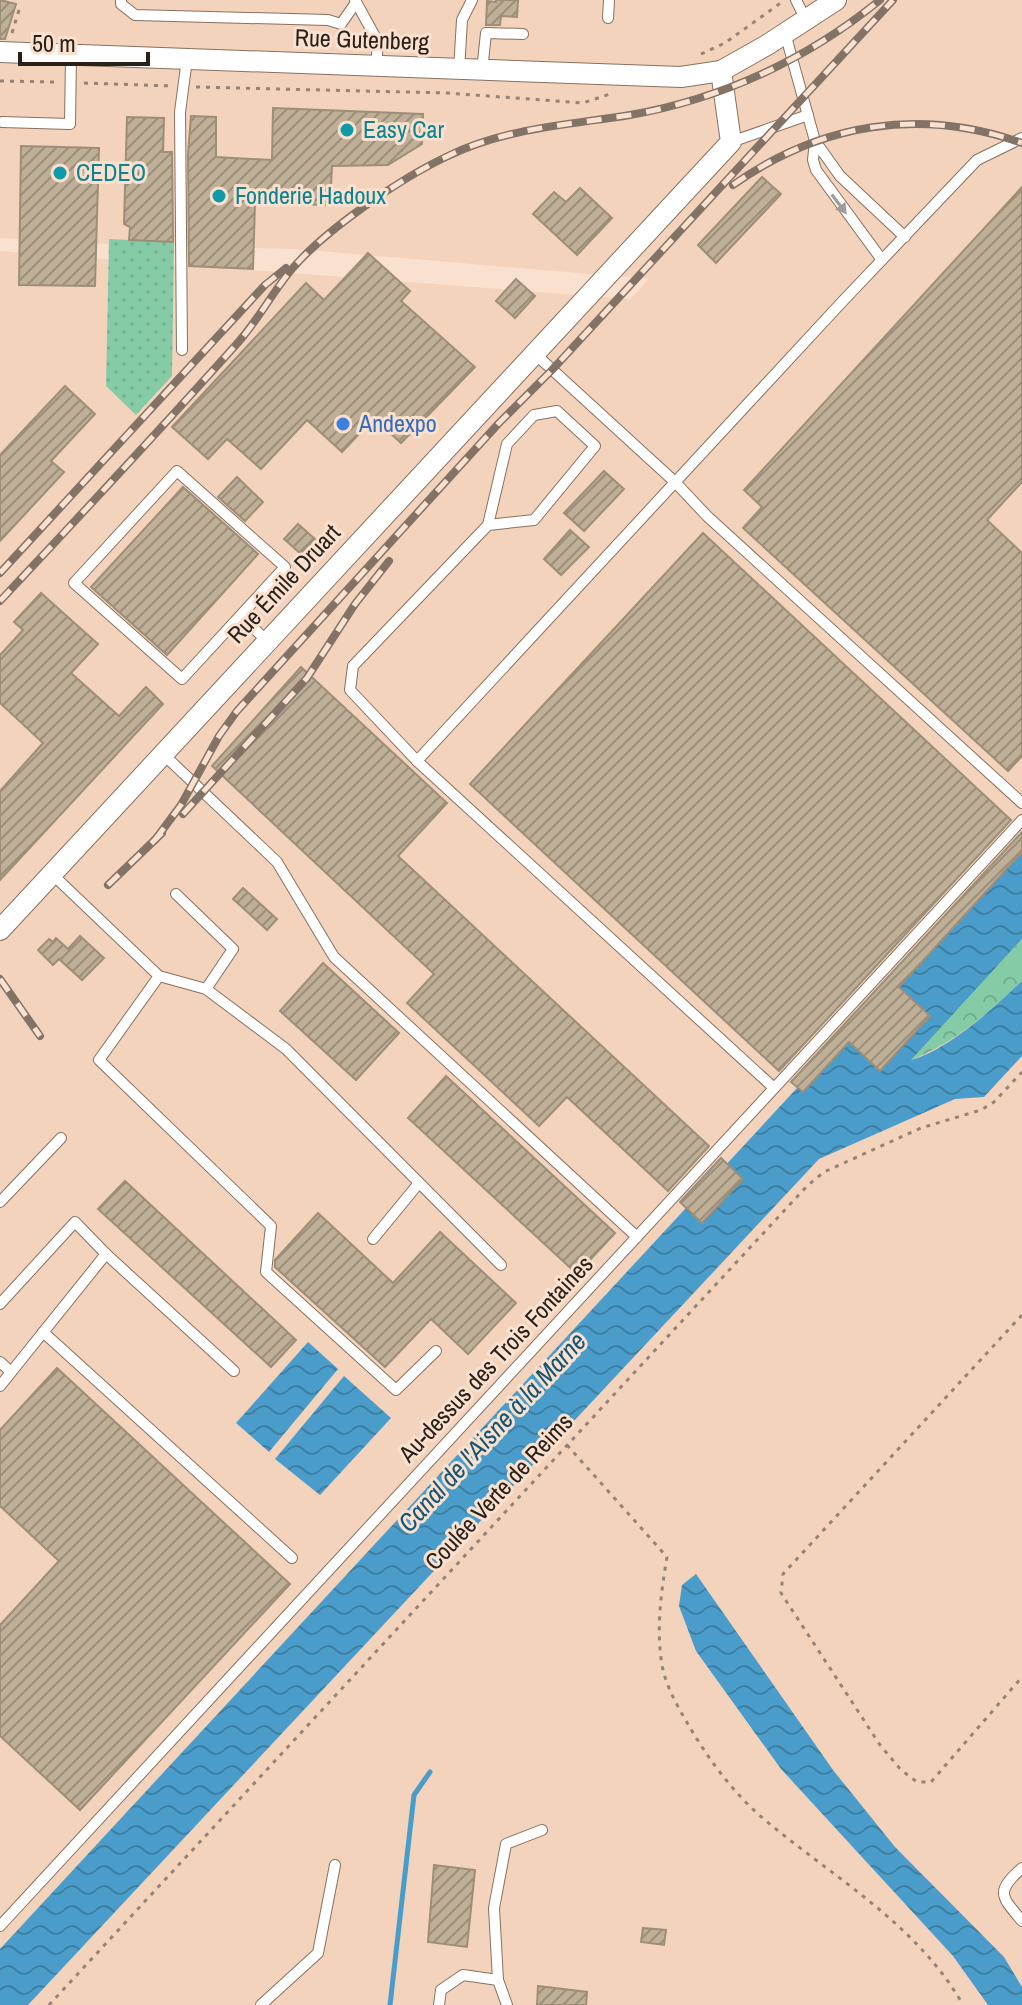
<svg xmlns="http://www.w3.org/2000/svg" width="1022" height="2005" font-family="'Archivo Narrow',sans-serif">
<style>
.built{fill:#f4d3bc}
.grass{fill:url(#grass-dots)}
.forest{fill:url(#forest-crowns)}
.water{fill:url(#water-waves)}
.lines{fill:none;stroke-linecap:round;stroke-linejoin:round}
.stream{stroke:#4a9dca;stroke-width:5}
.building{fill:url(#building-hatch);stroke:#9d8e77;stroke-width:2}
.lane-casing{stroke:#887060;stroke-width:12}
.street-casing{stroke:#887060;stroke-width:22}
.path{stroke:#948376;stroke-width:3;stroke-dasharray:4 6;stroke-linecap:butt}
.lane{stroke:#fff;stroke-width:10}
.street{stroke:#fff;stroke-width:20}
.rail-casing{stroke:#837367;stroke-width:8}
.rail{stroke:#fae0ce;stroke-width:5;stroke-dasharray:15;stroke-linecap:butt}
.oneway{fill:#9f9b98}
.culture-dot{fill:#0f9aa8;stroke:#fae0ce;stroke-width:3}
.shop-dot{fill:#3f7fe0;stroke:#fae0ce;stroke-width:3}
.labels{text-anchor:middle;stroke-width:6;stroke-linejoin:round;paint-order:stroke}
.street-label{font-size:24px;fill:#292019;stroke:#fae0ce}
.culture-label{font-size:24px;fill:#0d838f;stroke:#fae0ce;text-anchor:start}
.shop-label{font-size:24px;fill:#366cbe;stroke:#fae0ce;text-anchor:start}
.water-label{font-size:26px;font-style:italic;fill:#155574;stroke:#fae0ce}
</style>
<defs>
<pattern id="grass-dots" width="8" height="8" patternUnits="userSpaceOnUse" patternTransform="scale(2)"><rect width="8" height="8" fill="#85cca6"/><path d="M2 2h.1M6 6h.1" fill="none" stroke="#73af8e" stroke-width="1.8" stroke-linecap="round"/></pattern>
<pattern id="forest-crowns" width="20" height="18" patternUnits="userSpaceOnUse" patternTransform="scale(2)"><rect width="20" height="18" fill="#85cca6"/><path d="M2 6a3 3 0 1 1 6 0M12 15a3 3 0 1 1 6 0" fill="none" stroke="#73af8e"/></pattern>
<pattern id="water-waves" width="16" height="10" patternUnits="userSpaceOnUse" patternTransform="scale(2)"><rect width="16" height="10" fill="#4a9dca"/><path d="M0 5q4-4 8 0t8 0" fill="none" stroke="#3e80a3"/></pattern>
<pattern id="building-hatch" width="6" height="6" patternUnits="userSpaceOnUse" patternTransform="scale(2)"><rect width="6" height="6" fill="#bfaf97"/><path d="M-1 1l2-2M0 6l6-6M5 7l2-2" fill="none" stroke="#9b8e7a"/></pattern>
</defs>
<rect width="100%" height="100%" fill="#fae0ce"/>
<polygon class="built" points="0,0 1022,0 1022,2005 0,2005 0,251 630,299 649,279 296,249 124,245 0,238"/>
<polygon class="grass" points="109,239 174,242 172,376 136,415 106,386"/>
<path class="forest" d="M1022 939V981C990 1013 952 1044 909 1061Z"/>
<g class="water">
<path d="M1022 845V939L911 1060C948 1050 994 1008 1022 981V1056L984 1097 955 1099 819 1159 28 2005H0V1949Z"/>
<polygon points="308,1342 338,1369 269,1452 236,1423"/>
<polygon points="344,1376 391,1418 320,1495 275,1459"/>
<polygon points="696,1574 833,1770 895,1847 1004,1957 1022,1987 1022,2005 988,2005 953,1956 781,1769 696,1651 679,1606 682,1585"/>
</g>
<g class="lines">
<polyline class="stream" points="390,2005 414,1795 430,1772"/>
</g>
<g class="building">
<polygon points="0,0 16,4 5,39 0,39"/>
<polygon points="496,0 518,0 517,17 501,16 500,25 486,25 487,1 496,2"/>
<polygon points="273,108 423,114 422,144 388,165 332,166 330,205 255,203 253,269 189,266 188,154 191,116 216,117 216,157 272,160"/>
<polygon points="127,117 164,118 163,152 172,152 173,242 129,240 130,227 124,224"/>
<polygon points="21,146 99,148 95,286 19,285"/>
<polygon points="762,177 781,194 716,263 698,245"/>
<polygon points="1022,187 1022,482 987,520 1022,553 1022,756 1008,771 743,528 762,507 744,490"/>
<polygon points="580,188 612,218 577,255 533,214 554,192 566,202"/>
<polygon points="368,253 410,291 401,301 475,367 401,443 374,418 342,452 307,420 261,469 227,439 208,459 172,427 306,283 324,300"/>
<polygon points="516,279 535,296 515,318 496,301"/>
<polygon points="65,386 95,414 51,461 64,472 0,541 0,455"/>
<polygon points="604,471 624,489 584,531 564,513"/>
<polygon points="237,477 263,502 245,521 218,497"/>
<polygon points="183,487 258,554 167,655 91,587"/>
<polygon points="298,524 315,539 301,554 284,539"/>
<polygon points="570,530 589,547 561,575 544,559"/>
<polygon points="703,533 1011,820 779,1071 470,784"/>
<polygon points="41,593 98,644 71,673 119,716 146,687 163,704 0,880 0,791 43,743 0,703 0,655 23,630 14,622"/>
<polygon points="301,667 447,803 398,856 709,1146 668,1191 567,1097 539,1126 407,1003 434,974 212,766"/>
<polygon points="1022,832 1022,852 899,987 930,1016 880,1071 849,1042 803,1092 791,1082"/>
<polygon points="243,888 277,919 267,930 233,899"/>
<polygon points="80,936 104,958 82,980 59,959 53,965 38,950 49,939 53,942 56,938 68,949"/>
<polygon points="323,963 399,1033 356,1080 280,1011"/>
<polygon points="446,1076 615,1233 577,1274 408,1118"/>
<polygon points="721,1158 743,1179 702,1223 680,1202"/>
<polygon points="125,1181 296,1340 271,1367 98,1209"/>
<polygon points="318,1213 393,1283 440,1232 516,1303 468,1354 431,1319 385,1367 275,1267 275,1260"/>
<polygon points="57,1368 290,1584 80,1810 0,1736 0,1625 59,1561 0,1506 0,1430"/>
<polygon points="434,1865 475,1870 467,1947 428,1942"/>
<polygon points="643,1928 666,1930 664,1945 641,1942"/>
<polygon points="538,1986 587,1992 586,2005 537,2005"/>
</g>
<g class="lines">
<defs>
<g id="lane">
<polyline points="121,0 121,4 135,15 328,20 341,24 355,4"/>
<polyline points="355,0 378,42 376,67"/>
<polyline points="796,0 805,18"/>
<polyline points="608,18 609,0"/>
<polyline points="785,33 815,141 840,176 905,237"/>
<polyline points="459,70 462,20 472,0"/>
<polyline points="482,71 486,33 523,34"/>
<polyline points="2,122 70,124 71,55"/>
<polyline points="815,141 813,160 816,170 882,260"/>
<polyline points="731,142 808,115"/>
<polyline points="182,350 180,112 187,59"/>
<polyline points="534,353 675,482 707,516 1022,803"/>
<polygon points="177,471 285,567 182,679 74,583"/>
<polyline points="488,525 534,520 595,446 557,411 534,415 507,444 488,525 353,666 350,690 417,761 774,1088"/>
<polyline points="241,616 267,641"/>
<polyline points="163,754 277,862 334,957 637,1237"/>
<polyline points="417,761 841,303 977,160 1022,138"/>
<polyline points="52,874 159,976 99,1060 271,1226 266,1272 396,1390 436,1351"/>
<polyline points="176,894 233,949 206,989"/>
<polyline points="159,976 206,989 286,1049 501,1265"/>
<polyline points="0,1202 61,1138"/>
<polyline points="373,1239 419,1183"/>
<polyline points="0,1304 75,1222 106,1254"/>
<polyline points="43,1332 292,1558"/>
<polyline points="0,1362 11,1372"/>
<polyline points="0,1386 106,1254 234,1371"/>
<path d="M1022 1868C995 1892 1001 1896 1022 1921"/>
<polyline points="0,1926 1022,820"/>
<polyline points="261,2005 318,1953 335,1865"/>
<polyline points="439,2005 441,1990 463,1975 498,1980"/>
<polyline points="507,2005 498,1980 494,1908 506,1844 542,1830"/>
</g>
<g id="street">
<polyline points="0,52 681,77 721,71 767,45 836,0"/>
<polyline points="0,930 731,142 721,71"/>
</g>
</defs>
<use href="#lane" class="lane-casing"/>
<use href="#street" class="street-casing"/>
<g class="path">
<polyline points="12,33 19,10 15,9"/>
<polyline points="701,54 725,43 782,2"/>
<polyline points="0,81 56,82"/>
<polyline points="84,83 172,86"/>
<polyline points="196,87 447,93 583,103 610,94"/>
<polyline points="1022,1315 783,1574 781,1593 880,1745 901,1770 917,1782 931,1782 1022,1677"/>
<path d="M567 1445 667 1557C661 1593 656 1628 662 1665 666 1687 678 1707 689 1726 709 1760 734 1794 765 1820 834 1878 917 1924 963 2005"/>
<polyline points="49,2005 807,1186 824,1172 921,1128 981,1110 994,1102 1022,1072"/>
</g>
<use href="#lane" class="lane"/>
<use href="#street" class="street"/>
<defs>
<g id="rail">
<path d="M733 185C821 123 920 107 1022 143"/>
<polyline points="0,573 265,285 286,268"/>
<path d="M0 601C79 517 157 433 234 347 256 324 271 294 292 269 325 230 401 178 448 156 506 128 567 125 630 115 722 99 808 59 880 0"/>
<polyline points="183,814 307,678 355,604 389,561"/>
<polyline points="155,840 181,805 219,736 237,711 499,423 552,370 893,0"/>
<polyline points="108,885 162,833"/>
<polyline points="0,979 40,1036"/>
</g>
</defs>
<use href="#rail" class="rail-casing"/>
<use href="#rail" class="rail"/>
</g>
<defs><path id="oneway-solid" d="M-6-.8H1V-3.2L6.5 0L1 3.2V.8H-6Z" transform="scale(2)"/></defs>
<use class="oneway" href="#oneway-solid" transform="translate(839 204) rotate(53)"/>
<g class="culture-dot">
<circle cx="347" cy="130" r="8"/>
<circle cx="60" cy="173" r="8"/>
<circle cx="219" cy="196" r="8"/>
</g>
<circle class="shop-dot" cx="343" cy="424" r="8"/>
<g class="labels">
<g class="street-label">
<text transform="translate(362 40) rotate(2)" y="8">Rue Gutenberg</text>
<text transform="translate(284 584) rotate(-47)" y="8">Rue Émile Druart</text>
<text transform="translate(496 1359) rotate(-47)" y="8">Au-dessus des Trois Fontaines</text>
<text transform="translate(499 1492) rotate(-47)" y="8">Coulée Verte de Reims</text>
</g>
<g class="culture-label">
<text x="363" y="138">Easy Car</text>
<text x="76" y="181">CEDEO</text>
<text x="235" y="204">Fonderie Hadoux</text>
</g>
<g class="shop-label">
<text x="359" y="432">Andexpo</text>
</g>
<g class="water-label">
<text transform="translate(492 1432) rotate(-47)" y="9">Canal de l'Aisne à la Marne</text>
</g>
</g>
<path d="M20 52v12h128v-12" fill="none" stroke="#292019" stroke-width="4"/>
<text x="32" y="52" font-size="24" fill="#292019" stroke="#fae0ce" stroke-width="6" paint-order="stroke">50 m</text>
</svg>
